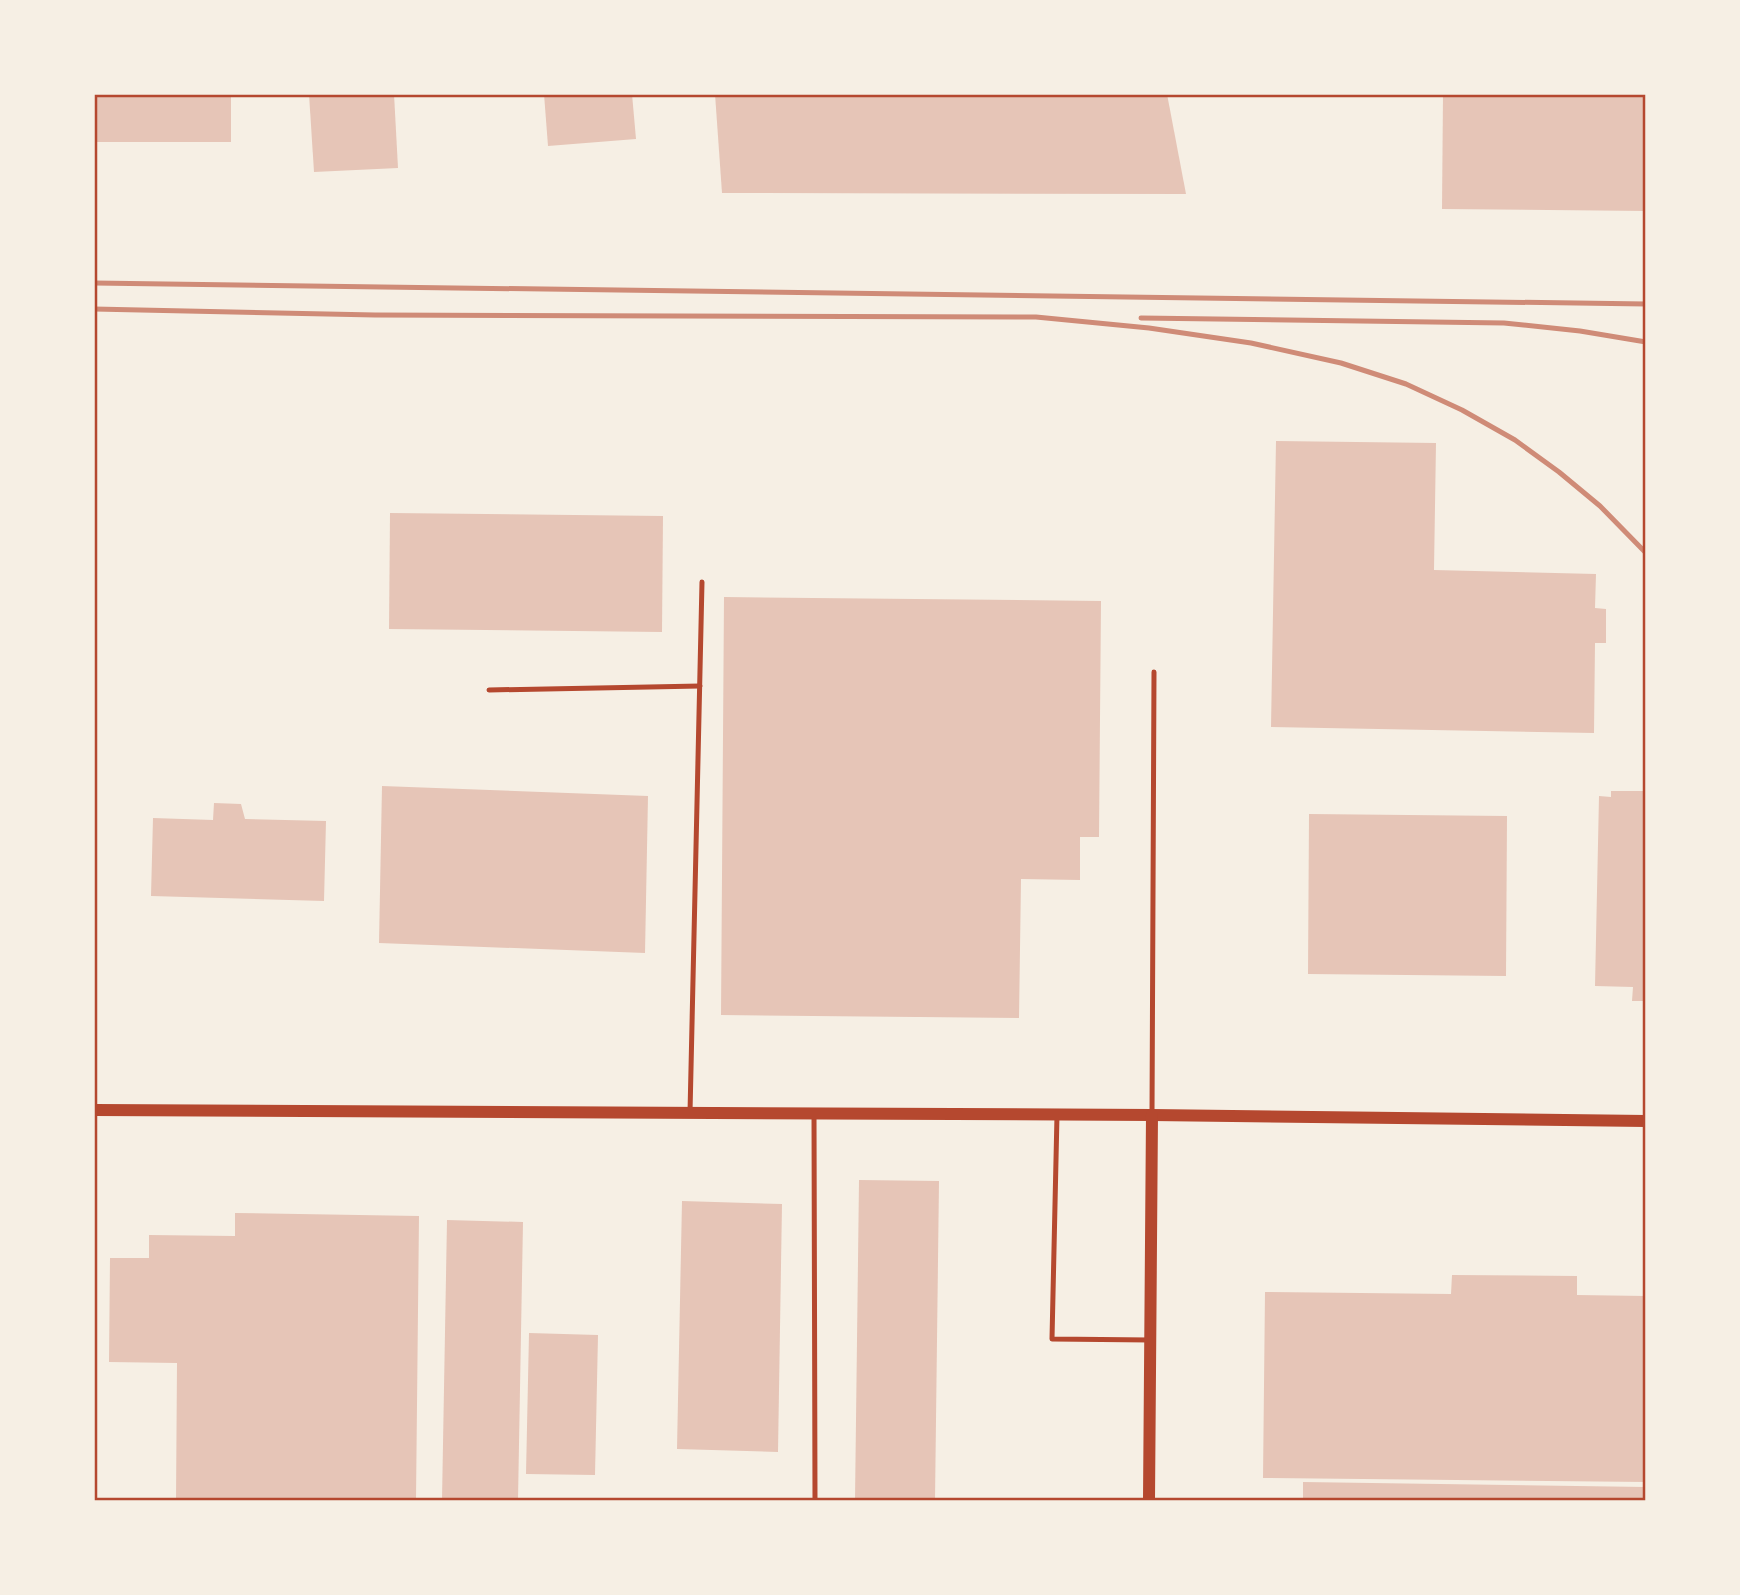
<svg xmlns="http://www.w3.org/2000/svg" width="1740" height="1595" font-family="'Space Grotesk',sans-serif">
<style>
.building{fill:#e6c5b7}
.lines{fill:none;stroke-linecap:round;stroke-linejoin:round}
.service{stroke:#b5482f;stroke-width:5}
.tertiary{stroke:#b5482f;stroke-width:12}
.rail{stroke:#cf8b77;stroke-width:5}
.neatline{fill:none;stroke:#b5482f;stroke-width:2.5}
</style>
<rect width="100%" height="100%" fill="#f6efe4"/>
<g class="building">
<rect x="94" y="94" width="137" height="48"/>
<polygon points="309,94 394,94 398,168 314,172"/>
<polygon points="544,94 632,94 636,139 548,146"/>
<polygon points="715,94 1167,94 1186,194 722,193"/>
<polygon points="1443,94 1646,94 1646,211 1442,209"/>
<polygon points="1276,441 1436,443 1434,570 1596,574 1595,608 1606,609 1606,643 1595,643 1594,733 1271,727"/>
<polygon points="390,513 663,516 662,632 389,629"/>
<polygon points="724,597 1101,601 1099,837 1080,837 1080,880 1021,879 1019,1018 721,1015"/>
<polygon points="382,786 648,796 645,953 379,943"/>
<polygon points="1611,791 1646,791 1646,1001 1632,1001 1633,987 1595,986 1599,796 1611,797"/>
<polygon points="214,803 241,804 245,819 326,821 324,901 151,896 153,818 213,820"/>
<polygon points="1309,814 1507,816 1506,976 1308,974"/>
<polygon points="859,1180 939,1181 935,1500 855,1500"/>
<polygon points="682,1201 782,1204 778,1452 677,1449"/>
<polygon points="235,1213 419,1216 416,1500 176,1500 177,1363 109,1362 110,1258 149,1258 149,1235 235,1236"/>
<polygon points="447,1220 523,1222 518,1500 442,1500"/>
<polygon points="1452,1275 1577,1276 1577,1295 1646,1296 1646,1482 1263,1478 1265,1292 1451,1294"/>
<polygon points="529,1333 598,1335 595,1475 526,1474"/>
<polygon points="1303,1482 1646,1487 1646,1500 1303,1500"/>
</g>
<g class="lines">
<g class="service">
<polyline points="489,690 700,686"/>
<polyline points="690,1113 702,582"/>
<polyline points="814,1114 815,1500"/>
<polyline points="1057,1115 1052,1339 1150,1340"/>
<polyline points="1152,1115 1154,672"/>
</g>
<g class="tertiary">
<polyline points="94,1110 1152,1115 1646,1121"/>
<polyline points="1149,1500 1152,1115"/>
</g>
<g class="rail">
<polyline points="94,283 1646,304"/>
<polyline points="94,309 375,315 1036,317 1149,328 1251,343 1341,363 1406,384 1462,410 1515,440 1559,472 1600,506 1646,553"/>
<polyline points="1141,318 1504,323 1580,331 1646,342"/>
</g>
</g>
<rect width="1740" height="1595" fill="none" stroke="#f6efe4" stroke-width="192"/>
<rect x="96" y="96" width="1548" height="1403" class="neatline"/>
</svg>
